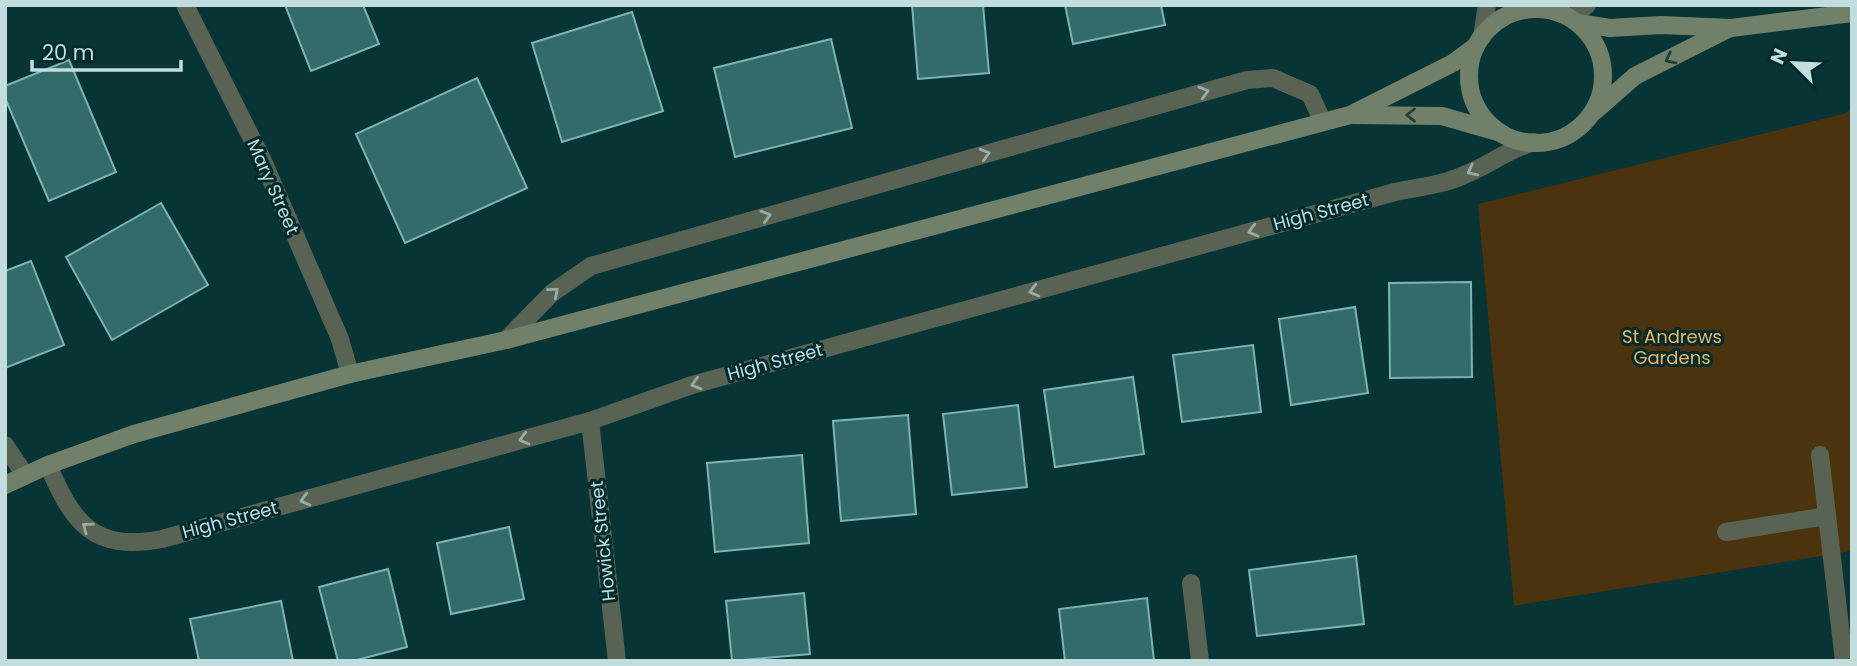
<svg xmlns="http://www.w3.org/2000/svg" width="1857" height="666" font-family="Poppins,sans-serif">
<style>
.green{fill:#4a330d}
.building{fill:#336a6a;stroke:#7cb4b3;stroke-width:2}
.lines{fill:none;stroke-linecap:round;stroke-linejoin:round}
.service{stroke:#596354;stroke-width:18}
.minor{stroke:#596354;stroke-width:18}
.tertiary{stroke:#596354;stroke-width:18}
.secondary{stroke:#718169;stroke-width:18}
.oneway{stroke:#1c403a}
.oneway2{stroke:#98aca6}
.labels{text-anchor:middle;stroke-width:6;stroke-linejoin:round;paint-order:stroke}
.street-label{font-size:18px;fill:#c2dddd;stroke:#002a2b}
.park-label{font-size:18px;fill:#efb65e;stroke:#002a2b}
</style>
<rect width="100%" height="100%" fill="#073435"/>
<polygon class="green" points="1852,109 1852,551 1514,606 1478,204 1843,114"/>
<g class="building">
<polygon points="285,5 363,5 379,44 311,71"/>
<polygon points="912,5 983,5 989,73 918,79"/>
<polygon points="1065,5 1161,5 1165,25 1073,44"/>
<polygon points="632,12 663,111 562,142 532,43"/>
<polygon points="831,39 852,128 735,157 714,68"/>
<polygon points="69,60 116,172 49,201 5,98 5,86"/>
<polygon points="477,78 527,188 405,243 356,134"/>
<polygon points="161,203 208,285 112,340 66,257"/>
<polygon points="31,261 64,345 5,368 5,271"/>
<polygon points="1471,282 1472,377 1390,378 1389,283"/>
<polygon points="1355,307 1368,393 1291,405 1279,319"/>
<polygon points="1253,345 1261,412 1182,422 1173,355"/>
<polygon points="1133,377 1144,454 1055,467 1044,390"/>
<polygon points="1018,405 1027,487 952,495 943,414"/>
<polygon points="908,415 916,514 841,521 833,421"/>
<polygon points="802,455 809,543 715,552 707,463"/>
<polygon points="509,527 524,599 451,614 437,543"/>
<polygon points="1356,556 1364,624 1257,636 1249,570"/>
<polygon points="388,569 407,647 353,661 338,661 319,587"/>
<polygon points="804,593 810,654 732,661 726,601"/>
<polygon points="1147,598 1154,661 1065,661 1059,609"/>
<polygon points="281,601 293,661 199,661 190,619"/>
</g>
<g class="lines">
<g class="service">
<polyline points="506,340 552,293 591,266 1247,80 1273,78 1310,94 1323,122"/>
<polyline points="5,445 25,475"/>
</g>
<g class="minor">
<polyline points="185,5 263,161 340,339 350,374"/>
<polyline points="1571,18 1587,5"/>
<polyline points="590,421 617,661"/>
<polyline points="1820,455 1844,661"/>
<path d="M48 465C73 523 93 552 162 539L590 421 692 385 1395 192C1418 187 1443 185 1464 175 1490 165 1506 150 1534 142"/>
<polyline points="1726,532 1827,516"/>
<polyline points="1191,583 1200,661"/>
</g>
<g class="tertiary">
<polyline points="1558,5 1562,14"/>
<polyline points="1482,37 1487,5"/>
</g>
<g class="secondary">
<circle cx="1536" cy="76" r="67"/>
<polyline points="1578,23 1610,28 1661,25 1731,28 1852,13"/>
<polyline points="1595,111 1635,76 1728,29"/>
<polyline points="1353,115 1442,116 1498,132"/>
<polyline points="5,485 48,465 134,434 350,374 506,340 1350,115 1453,63 1476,46"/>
</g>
</g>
<defs><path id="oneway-chevron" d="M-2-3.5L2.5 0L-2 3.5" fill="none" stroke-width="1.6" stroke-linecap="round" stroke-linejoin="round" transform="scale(1.75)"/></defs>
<g class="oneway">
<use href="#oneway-chevron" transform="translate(1670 59) rotate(153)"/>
<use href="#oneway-chevron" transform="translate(1411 115) rotate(-180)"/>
</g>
<g class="oneway2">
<use href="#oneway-chevron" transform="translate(1204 92) rotate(-16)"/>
<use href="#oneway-chevron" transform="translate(985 154) rotate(-16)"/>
<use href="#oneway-chevron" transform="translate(1472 171) rotate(153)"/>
<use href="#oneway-chevron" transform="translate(766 216) rotate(-16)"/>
<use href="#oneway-chevron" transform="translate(1253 231) rotate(165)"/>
<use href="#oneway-chevron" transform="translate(1034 291) rotate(165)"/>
<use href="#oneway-chevron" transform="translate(554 292) rotate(-40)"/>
<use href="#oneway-chevron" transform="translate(696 384) rotate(164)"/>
<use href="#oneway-chevron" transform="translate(524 439) rotate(165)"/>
<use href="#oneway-chevron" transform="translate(305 500) rotate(165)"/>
<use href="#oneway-chevron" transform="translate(87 527) rotate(-143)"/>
</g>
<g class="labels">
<g class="street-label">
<text transform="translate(273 187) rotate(66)" y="6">Mary Street</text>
<text transform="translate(1321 212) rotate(-15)" y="6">High Street</text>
<text transform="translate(775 362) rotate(-15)" y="6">High Street</text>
<text transform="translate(230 520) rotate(-15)" y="6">High Street</text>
<text transform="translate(603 541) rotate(-96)" y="6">Howick Street</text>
</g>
<g class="park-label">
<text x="1672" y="343">St Andrews<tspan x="1672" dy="21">Gardens</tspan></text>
</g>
</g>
<rect width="1857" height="666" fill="none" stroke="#c2dddd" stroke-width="14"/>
<g transform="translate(1794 63) rotate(294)" stroke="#002a2b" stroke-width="5" paint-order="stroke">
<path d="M0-5L12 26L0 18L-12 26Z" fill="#c2dddd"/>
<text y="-10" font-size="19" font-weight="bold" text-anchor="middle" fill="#c2dddd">N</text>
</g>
<path d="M32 60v10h149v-10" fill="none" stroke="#c2dddd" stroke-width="3.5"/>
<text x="42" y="60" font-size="21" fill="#c2dddd" stroke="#002a2b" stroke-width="5" paint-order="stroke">20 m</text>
</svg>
